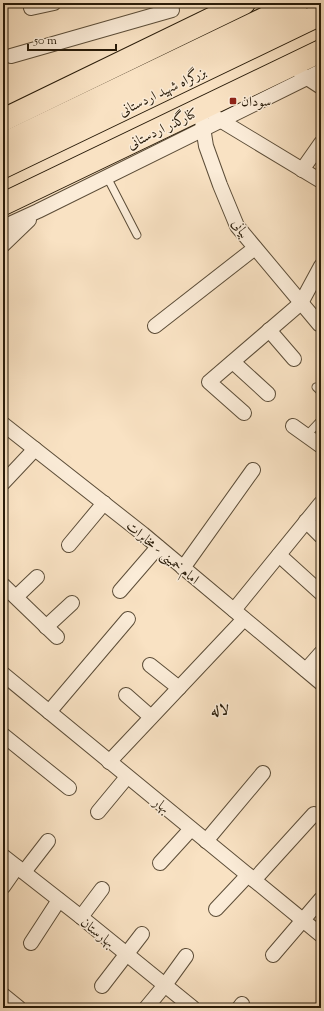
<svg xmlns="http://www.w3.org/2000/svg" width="324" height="1011" font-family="'Sorts Mill Goudy',Amiri,serif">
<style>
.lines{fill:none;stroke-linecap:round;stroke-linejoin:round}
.service-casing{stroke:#5c4d38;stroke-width:9}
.minor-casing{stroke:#5c4d38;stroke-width:16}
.primary-casing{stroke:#281b09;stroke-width:24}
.trunk-casing{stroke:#281b09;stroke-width:24}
.service{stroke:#fbecd8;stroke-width:7}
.minor{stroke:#fbecd8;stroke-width:14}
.primary{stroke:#f9e2c3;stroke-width:22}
.trunk{stroke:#f9e2c3;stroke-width:22}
.poi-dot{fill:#8f2418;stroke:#fbecd8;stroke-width:1.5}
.labels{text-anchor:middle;stroke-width:3;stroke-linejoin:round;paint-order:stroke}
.street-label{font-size:14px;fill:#281b09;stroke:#fbecd8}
.poi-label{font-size:14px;fill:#281b09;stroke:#fbecd8;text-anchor:start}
.neighbourhood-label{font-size:15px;font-weight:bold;fill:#281b09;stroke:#fbecd8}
</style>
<rect width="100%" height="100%" fill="#f9e2c3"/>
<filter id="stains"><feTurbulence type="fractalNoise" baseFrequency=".005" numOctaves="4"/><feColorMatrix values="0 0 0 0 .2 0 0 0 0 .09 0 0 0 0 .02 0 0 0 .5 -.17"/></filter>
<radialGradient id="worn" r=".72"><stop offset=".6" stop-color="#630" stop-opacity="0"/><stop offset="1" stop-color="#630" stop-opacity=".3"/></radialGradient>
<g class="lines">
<defs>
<g id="service">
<polyline points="107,177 137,235"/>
<polyline points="316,387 321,392"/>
<polyline points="306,436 321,420"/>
</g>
<g id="minor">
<polyline points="31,8 54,3"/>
<polyline points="11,56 172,10"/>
<polyline points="301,74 321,87"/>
<polyline points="215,117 321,181"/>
<polyline points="202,121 206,146 220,185 237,226 319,324 321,325"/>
<polyline points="302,170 321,143"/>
<polyline points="3,227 38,211 321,71"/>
<polyline points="3,245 29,220"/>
<polyline points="155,326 255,248"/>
<polyline points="269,330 294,359"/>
<polyline points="233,362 268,394"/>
<polyline points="244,413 209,382 301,303 321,266"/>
<polyline points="3,424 143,534 321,683"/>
<polyline points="293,426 321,446"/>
<polyline points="3,483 35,449"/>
<polyline points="306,521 321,536"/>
<polyline points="69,545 104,503"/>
<polyline points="279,555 321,593"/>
<polyline points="183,568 253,470"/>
<polyline points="3,585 57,637"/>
<polyline points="120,591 158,547"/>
<polyline points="16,597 37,577"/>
<polyline points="234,610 321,503"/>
<polyline points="46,627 72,603"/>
<polyline points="150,665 179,688"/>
<polyline points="306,670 321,653"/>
<polyline points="3,674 321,935"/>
<polyline points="126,695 151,717"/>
<polyline points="49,712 128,619"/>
<polyline points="3,735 69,788"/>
<polyline points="109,762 244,619"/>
<polyline points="98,812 127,777"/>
<polyline points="206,841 263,773"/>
<polyline points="3,856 81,917 193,1008"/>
<polyline points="160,863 191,829"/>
<polyline points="24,872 48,841"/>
<polyline points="254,880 314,814"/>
<polyline points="3,887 17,867"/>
<polyline points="216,909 248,875"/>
<polyline points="81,917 102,889"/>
<polyline points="31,943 59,900"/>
<polyline points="273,955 321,899"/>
<polyline points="102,986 142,934"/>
<polyline points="3,995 19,1008"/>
<polyline points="146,1008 165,985 186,956"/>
<polyline points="239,1008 242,1004"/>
</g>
<g id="primary">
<polyline points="3,120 244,3"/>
<polyline points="3,204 321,51"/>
</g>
<g id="trunk">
<polyline points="3,144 297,3"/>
<polyline points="3,167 321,14"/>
</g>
</defs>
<use href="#service" class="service-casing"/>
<use href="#minor" class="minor-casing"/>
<use href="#primary" class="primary-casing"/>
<use href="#trunk" class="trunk-casing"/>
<use href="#service" class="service"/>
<use href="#minor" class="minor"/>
<use href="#primary" class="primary"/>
<use href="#trunk" class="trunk"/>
</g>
<rect class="poi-dot" x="229" y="97" width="8" height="8" rx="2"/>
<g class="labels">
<g class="street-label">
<text transform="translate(162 91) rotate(-26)" y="5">بزرگراه شهید اردستانی</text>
<text transform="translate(162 128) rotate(-26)" y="5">کنارگذر اردستانی</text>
<text transform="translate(241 228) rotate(57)" y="5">بیانی</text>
<text transform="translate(163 552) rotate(40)" y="5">امام خمینی - مخابرات</text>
<text transform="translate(162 805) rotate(39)" y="5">بهار</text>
<text transform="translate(98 932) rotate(39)" y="5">بهارستان</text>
</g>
<g class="poi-label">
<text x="241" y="106">سودان</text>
</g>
<g class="neighbourhood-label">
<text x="220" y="715">لاله</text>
</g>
</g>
<rect width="324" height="1011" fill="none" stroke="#f9e2c3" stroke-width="16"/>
<rect x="4" y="4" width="316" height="1003" fill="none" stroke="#281b09" stroke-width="2"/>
<rect x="8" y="8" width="308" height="995" fill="none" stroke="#281b09"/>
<path d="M28 44v6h88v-6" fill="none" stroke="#281b09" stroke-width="2"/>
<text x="34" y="44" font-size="12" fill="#281b09" stroke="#fbecd8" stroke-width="3" paint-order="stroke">50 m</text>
<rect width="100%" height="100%" filter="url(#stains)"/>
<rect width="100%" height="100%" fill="url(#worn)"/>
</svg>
